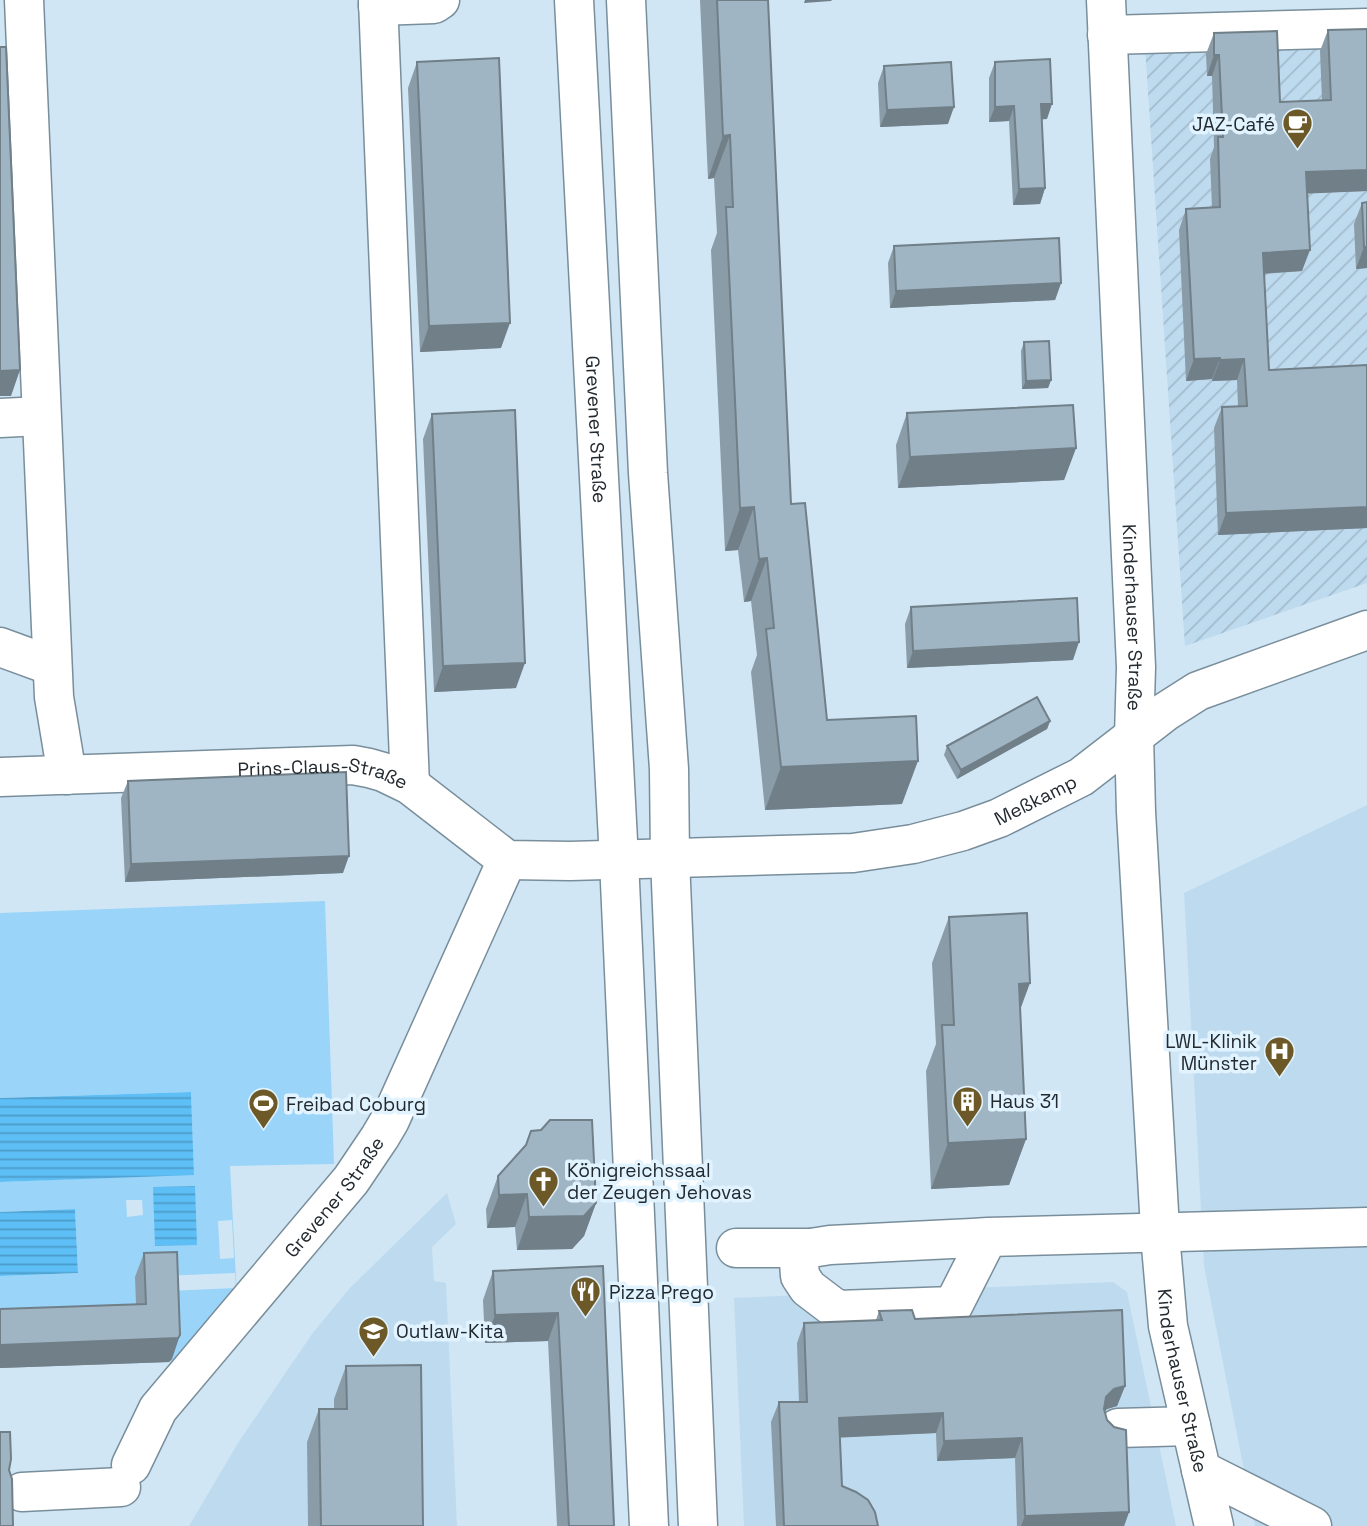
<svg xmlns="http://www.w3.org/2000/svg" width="1367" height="1526" font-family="'Space Grotesk',sans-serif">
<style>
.built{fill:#bedaee}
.industrial{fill:url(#industrial-furrows)}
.grass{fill:#9ad4f9;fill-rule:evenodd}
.water{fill:url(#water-rules)}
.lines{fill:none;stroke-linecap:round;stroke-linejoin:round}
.minor-casing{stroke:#798e9b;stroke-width:41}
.major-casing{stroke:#798e9b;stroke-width:41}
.minor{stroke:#fff;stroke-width:38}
.major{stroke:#fff;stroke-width:38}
.wall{fill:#8a9ca8}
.shaded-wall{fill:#707f88}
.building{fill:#a0b5c3;stroke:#707f88;stroke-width:2}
.labels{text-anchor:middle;stroke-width:7;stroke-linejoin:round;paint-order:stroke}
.poi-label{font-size:19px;fill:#222a30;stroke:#e1f3ff;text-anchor:start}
.street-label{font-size:19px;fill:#222a30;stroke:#e1f3ff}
</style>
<defs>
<pattern id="industrial-furrows" width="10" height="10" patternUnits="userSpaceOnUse" patternTransform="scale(1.75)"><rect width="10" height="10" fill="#bedaee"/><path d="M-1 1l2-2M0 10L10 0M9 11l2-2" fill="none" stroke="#a3bbcc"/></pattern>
<pattern id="water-rules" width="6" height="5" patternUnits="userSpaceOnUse" patternTransform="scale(1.75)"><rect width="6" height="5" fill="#5dbff6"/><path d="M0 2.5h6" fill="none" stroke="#4c9bc8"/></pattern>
</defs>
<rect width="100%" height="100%" fill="#d0e6f5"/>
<g class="built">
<polygon points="1367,805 1367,1526 1255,1526 1204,1266 1184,893"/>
<polygon points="447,1193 456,1224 432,1247 434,1281 446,1283 457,1526 189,1526 238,1443 312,1334 349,1289"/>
<polygon points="1113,1282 1127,1292 1176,1526 744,1526 734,1298"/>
</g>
<polygon class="industrial" points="1367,10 1367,583 1185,646 1143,17"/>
<path class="grass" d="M325 901 334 1164 230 1166 237 1297 211 1332 172 1362 0 1368 171 1362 168 1291 236 1288 235 1273 136 1277 137 1328 0 1333V1276L78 1273 75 1209 0 1212V1182L194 1174 191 1092 0 1098V913ZM126 1200H142L143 1215 127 1217ZM232 1220 234 1258 220 1259 218 1221Z"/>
<g class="water">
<polygon points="191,1092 194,1175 0,1182 0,1098"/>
<polygon points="195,1186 197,1245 155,1246 153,1187"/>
<polygon points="75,1209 78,1273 0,1276 0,1212"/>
</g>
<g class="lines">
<defs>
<g id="minor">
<polyline points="24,0 54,697 67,775"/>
<polyline points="378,0 410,785"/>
<path id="s1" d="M1106 0 1136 667 1134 736 1136 812 1161 1246 1168 1326 1214 1526"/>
<polyline points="378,6 434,4 440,0"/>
<polyline points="1107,35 1367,28"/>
<polyline points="0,418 41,416"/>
<polyline points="0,647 52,666"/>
<path id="s2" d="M0 777 353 765 369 768 383 772 410 785 507 860 570 861 853 853 913 844 963 831 999 818 1081 777 1165 712 1198 691 1367 630"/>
<polyline points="988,1237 953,1306 837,1310 808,1288 800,1276 799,1262 803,1253 811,1248 830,1245 972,1238 988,1237 1367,1227"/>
<polyline points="736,1248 811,1248"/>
<polyline points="1118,1428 1191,1426"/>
<path id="s3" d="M131 1465 158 1409 351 1180 380 1137 390 1120 507 860"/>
<polyline points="1201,1470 1312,1526"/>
<polyline points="22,1492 121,1487"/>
</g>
<g id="major">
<path id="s4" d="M574 0 619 860 649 1526"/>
<polyline points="626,0 648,473 669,769 670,859 698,1526"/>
</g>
</defs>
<use href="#minor" class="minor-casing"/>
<use href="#major" class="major-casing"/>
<use href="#minor" class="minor"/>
<use href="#major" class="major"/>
</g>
<g class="wall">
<polygon points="700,0 768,0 791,504 827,720 902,804 765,810 751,672 757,655 751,601 744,602 738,550 725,551 711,250 717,233 714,178 708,179"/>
<polygon points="1328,30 1367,191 1307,193 1302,271 1264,274 1269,370 1367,365 1367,528 1218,535 1214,428 1222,407 1238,406 1237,380 1212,381 1212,379 1186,381 1179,230 1186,209 1212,207 1210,159 1214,147 1212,76 1207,76 1206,54 1214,33 1280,102 1322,100 1320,51"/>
<polygon points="417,62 501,348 420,352 408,88"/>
<polygon points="995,62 1047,119 1042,119 1045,188 1040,204 1013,205 1009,121 989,122 989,78"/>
<polygon points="884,66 948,124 880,127 878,83"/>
<polygon points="1367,202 1367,268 1356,269 1354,224 1362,203"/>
<polygon points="894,246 1061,283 1055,300 890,308 888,263"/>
<polygon points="1024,342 1051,380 1048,388 1022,389 1021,351"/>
<polygon points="907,413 1076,448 1064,480 898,488 896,445"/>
<polygon points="432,414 516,688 434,692 423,439"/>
<polygon points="911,607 1073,660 907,668 905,624"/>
<polygon points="1050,721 1047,729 957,779 944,755 947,746"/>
<polygon points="128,781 343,873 125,882 121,798"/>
<polygon points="949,917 1020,1011 1026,1139 1009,1185 931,1189 926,1071 936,1044 932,963"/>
<polygon points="531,1131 596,1203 584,1236 572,1249 517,1250 515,1227 487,1228 486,1209 498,1176 525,1147"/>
<polygon points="144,1253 172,1359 169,1362 0,1368 0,1309 136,1304 135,1277"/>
<polygon points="603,1266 614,1526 557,1526 548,1341 485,1343 483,1300 493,1271"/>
<polygon points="879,1311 915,1319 1125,1386 1117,1406 1107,1409 1104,1412 1129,1512 1124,1526 1017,1526 1015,1458 937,1461 936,1433 840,1437 842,1486 878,1526 776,1526 771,1422 779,1402 799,1402 797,1343 804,1323 876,1320"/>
<polygon points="346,1366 423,1526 308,1526 307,1442 319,1409 334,1409 334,1399"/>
</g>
<g class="shaded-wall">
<polygon points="805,0 832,0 831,1 804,3"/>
<polygon points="1214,55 1219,55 1212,76 1207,76"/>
<polygon points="1041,104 1052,104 1047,119 1035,120"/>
<polygon points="1014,106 1009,121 989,122 995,107"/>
<polygon points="954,107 948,124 880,127 887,110"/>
<polygon points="730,135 714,178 708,179 723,136"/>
<polygon points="1367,170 1367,191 1298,194 1306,172"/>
<polygon points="1045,188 1040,204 1013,205 1019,189"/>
<polygon points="1364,247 1367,247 1367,268 1356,269"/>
<polygon points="1310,250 1302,271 1256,274 1263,253"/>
<polygon points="1061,283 1055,300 890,308 896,291"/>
<polygon points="510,323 501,348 420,352 429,326"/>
<polygon points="1220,358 1212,379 1186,381 1194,359"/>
<polygon points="1244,359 1237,380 1212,381 1220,360"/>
<polygon points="20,370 11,396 0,396 0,371"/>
<polygon points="1051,380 1048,388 1022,389 1026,381"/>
<polygon points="1076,448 1064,480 898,488 910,457"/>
<polygon points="754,507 738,550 725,551 740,508"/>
<polygon points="1367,507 1367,528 1218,535 1226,513"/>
<polygon points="767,558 751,601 744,602 759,559"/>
<polygon points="1079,642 1073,660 907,668 913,651"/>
<polygon points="525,663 516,688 434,692 443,666"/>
<polygon points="1050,721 1047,729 957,779 961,770"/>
<polygon points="918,761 902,804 765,810 781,767"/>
<polygon points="349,856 343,873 125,882 131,864"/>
<polygon points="1030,983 1013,1029 1019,984"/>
<polygon points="1026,1139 1009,1185 931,1189 948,1143"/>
<polygon points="527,1194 515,1227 487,1228 499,1195"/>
<polygon points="596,1203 584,1236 572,1249 517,1250 529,1217"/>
<polygon points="558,1313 548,1341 485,1343 495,1315"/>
<polygon points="180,1335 172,1359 169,1362 0,1368 0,1345"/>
<polygon points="1125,1386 1117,1406 1107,1409 1099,1417 1106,1397 1114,1389"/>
<polygon points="943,1413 936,1433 832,1438 839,1418"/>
<polygon points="1022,1438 1015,1458 937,1461 944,1441"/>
<polygon points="1129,1512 1124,1526 1021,1526 1025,1516"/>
</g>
<g class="building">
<polygon points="717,0 768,0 791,504 805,503 827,720 916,716 918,761 781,767 766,629 774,628 767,558 759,559 754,507 740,508 726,207 733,207 730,135 723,136"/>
<polygon points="1367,29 1367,170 1306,172 1310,250 1263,253 1269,370 1367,365 1367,507 1226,513 1222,407 1247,406 1244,359 1220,360 1220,358 1194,359 1186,209 1220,207 1218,137 1223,137 1219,55 1214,55 1214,33 1277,31 1280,102 1331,100 1328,30"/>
<polygon points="0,47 6,47 20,370 0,371"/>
<polygon points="499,58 510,323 429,326 417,62"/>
<polygon points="1050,59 1052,104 1041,104 1045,188 1019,189 1014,106 995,107 995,62"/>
<polygon points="951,62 954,107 887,110 884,66"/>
<polygon points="1367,202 1367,247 1364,247 1362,203"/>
<polygon points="1059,238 1061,283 896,291 894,246"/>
<polygon points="1049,341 1051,380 1026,381 1024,342"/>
<polygon points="1073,405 1076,448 910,457 907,413"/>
<polygon points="515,410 525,663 443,666 432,414"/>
<polygon points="1077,598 1079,642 913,651 911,607"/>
<polygon points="1037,697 1050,721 961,770 947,746"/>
<polygon points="346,772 349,856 131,864 128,781"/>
<polygon points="1027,913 1030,983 1019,984 1026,1139 948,1143 942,1025 954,1025 949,917"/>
<polygon points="550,1120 592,1120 596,1203 584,1216 529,1217 527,1194 499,1195 498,1176 526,1145 531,1131 541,1130"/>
<polygon points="177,1252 180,1335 178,1338 0,1345 0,1309 146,1304 144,1253"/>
<polygon points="603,1266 614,1526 569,1526 558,1313 495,1315 493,1271"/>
<polygon points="912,1310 915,1319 1122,1310 1125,1386 1114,1389 1106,1397 1104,1409 1107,1420 1114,1427 1126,1430 1129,1512 1025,1516 1022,1438 944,1441 943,1413 839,1418 842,1486 856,1492 868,1500 875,1512 878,1526 784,1526 779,1402 807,1402 804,1323 882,1320 879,1311"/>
<polygon points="421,1365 423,1526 321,1526 319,1409 347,1409 346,1366"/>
<polygon points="0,1432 10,1432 11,1459 9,1470 12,1479 13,1526 0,1526"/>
</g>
<defs>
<symbol id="cafe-pin" viewBox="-11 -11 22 30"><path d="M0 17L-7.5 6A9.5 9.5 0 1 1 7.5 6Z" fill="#6d5928" stroke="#e1f3ff"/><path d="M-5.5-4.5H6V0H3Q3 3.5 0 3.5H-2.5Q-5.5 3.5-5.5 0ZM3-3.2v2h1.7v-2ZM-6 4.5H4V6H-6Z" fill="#fff"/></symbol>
<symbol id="hospital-pin" viewBox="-11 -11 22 30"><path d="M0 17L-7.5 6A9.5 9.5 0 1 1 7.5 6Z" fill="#6d5928" stroke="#e1f3ff"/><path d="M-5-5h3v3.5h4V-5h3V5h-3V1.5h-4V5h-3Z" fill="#fff"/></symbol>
<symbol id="building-pin" viewBox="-11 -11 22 30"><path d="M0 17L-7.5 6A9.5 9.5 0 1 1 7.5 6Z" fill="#6d5928" stroke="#e1f3ff"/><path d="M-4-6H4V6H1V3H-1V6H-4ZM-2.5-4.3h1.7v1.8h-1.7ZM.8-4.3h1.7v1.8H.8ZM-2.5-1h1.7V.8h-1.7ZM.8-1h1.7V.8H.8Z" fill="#fff"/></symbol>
<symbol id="stadium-pin" viewBox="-11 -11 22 30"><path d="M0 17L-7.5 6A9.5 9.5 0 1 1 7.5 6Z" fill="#6d5928" stroke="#e1f3ff"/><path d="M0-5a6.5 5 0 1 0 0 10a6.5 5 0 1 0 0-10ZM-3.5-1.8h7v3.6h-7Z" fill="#fff"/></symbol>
<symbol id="church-pin" viewBox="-11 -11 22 30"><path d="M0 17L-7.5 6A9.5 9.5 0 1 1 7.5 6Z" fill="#6d5928" stroke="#e1f3ff"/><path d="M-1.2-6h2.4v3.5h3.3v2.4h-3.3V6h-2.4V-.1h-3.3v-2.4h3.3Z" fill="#fff"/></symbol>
<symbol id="restaurant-pin" viewBox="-11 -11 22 30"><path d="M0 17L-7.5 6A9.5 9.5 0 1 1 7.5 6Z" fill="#6d5928" stroke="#e1f3ff"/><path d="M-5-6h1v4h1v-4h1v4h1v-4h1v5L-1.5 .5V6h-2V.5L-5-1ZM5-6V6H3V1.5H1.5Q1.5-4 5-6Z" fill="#fff"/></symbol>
<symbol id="school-pin" viewBox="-11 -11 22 30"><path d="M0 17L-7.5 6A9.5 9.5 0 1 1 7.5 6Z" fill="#6d5928" stroke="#e1f3ff"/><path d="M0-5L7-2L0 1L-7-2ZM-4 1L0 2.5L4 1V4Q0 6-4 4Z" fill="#fff"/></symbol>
</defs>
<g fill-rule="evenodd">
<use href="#cafe-pin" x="1280" y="106" width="35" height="47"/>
<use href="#hospital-pin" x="1262" y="1034" width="35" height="47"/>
<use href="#building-pin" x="950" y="1084" width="35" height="47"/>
<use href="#stadium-pin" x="246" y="1086" width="35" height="47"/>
<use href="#church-pin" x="526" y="1164" width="35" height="47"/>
<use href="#restaurant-pin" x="568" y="1274" width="35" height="47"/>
<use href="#school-pin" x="356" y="1314" width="35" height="47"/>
</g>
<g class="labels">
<g class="poi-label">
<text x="1275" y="131" text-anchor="end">JAZ-Café</text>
<text x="1257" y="1048" text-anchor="end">LWL-Klinik<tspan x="1257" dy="22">Münster</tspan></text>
<text x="990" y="1108">Haus 31</text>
<text x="286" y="1111">Freibad Coburg</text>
<text x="567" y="1177">Königreichssaal<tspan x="567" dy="22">der Zeugen Jehovas</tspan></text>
<text x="609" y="1299">Pizza Prego</text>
<text x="396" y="1338">Outlaw-Kita</text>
</g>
<g class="street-label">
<text dy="7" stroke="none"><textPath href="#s4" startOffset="430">Grevener Straße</textPath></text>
<text dy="7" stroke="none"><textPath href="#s1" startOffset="618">Kinderhauser Straße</textPath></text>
<text dy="7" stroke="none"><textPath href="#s2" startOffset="324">Prins-Claus-Straße</textPath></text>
<text dy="7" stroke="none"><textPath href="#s2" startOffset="1074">Meßkamp</textPath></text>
<text dy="7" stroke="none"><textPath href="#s3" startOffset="338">Grevener Straße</textPath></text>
<text dy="7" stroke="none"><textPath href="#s1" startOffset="1384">Kinderhauser Straße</textPath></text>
</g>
</g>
</svg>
